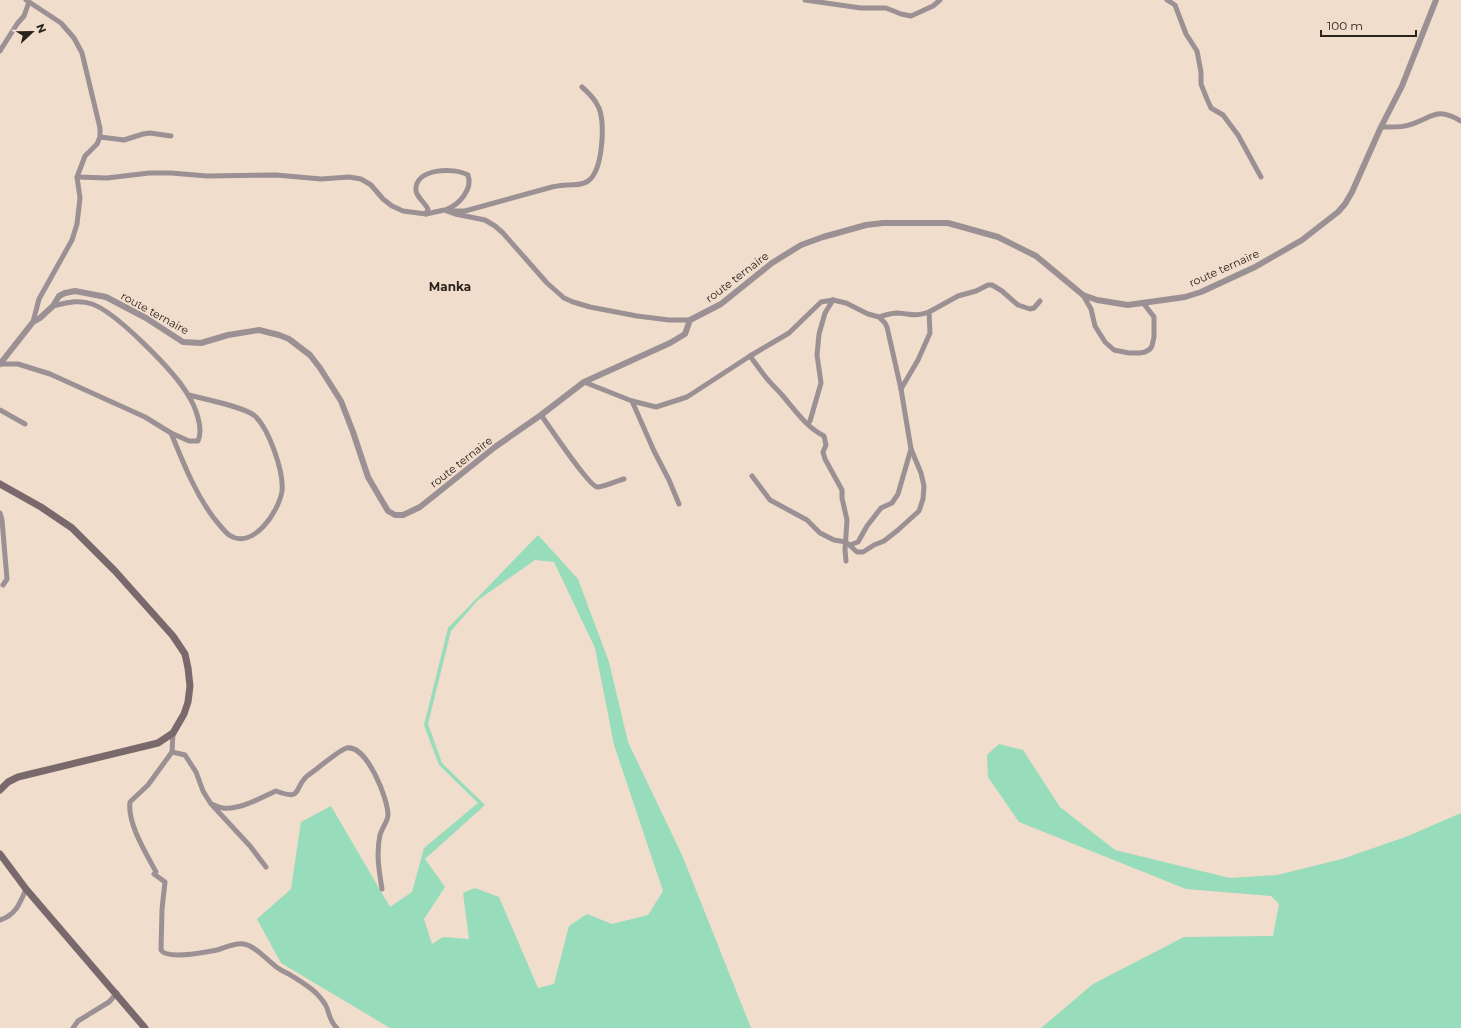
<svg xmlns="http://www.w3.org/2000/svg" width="1461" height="1028" font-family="Montserrat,sans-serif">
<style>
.green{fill:#97dcbb;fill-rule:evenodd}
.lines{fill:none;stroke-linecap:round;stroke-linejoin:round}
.minor{stroke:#9b9093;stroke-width:5}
.tertiary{stroke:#9b9093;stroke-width:6}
.secondary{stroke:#79696d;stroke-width:7}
.labels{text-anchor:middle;stroke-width:3.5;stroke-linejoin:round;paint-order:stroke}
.street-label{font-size:11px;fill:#2a231c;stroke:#f1ddcc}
.neighbourhood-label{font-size:12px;font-weight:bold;fill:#2a231c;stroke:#f1ddcc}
</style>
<rect width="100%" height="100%" fill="#f1ddcc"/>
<g class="green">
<path d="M538 535 578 579 609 662 628 742 682 855 751 1028H390L281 963 257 919 291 889 301 822 331 806 390 907 412 892 424 848 478 803 439 765 424 725 448 628ZM535 560 554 562 595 648 614 745 663 891 648 915 612 924 587 914 569 926 554 984 538 988 499 897 475 888 463 893 469 939 443 937 432 944 424 919 445 887 425 859 485 805 442 763 428 724 451 631 478 600Z"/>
<polygon points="999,744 1023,750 1060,807 1115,850 1230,878 1277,875 1342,859 1408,836 1461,813 1461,1028 1041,1028 1093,984 1184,937 1273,936 1279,904 1271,896 1186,889 1019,822 988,777 987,755"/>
</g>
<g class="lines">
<g class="minor">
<polyline points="26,0 61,23 74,38 82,53 100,128 100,137 97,144 85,156 77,177 80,198 77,224 72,240 39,299 33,322"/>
<polyline points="805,0 861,8 886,8 901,14 911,16 933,6 940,0"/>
<polyline points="1167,0 1175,5 1186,34 1197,51 1201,72 1201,84 1207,99 1211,108 1223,115 1238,135 1261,177"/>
<polyline points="0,51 17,24 24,16 29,2"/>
<path d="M1381 127C1390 127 1400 128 1409 125 1433 118 1435 106 1461 121"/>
<polyline points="100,137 124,140 143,134 150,133 171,136"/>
<polyline points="77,177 107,178 149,173 171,173 207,176 276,175 321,179 349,177 361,179 371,185 383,199 392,206 403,211 426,214 444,210 455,214 485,220 495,226 503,233 547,283 564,298 573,302 590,307 637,316 669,320 690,320"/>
<path d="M451 211H465L552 187C557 186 562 185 567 185 574 184 582 186 588 181 603 171 605 124 599 108 595 99 589 93 582 87"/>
<path d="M426 214 428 209C425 203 417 197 416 191 414 168 454 167 468 175 473 189 459 205 447 209"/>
<polyline points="1083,295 1091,309 1095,326 1105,342 1114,350 1129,353 1140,353 1145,352 1150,349 1152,346 1154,337 1154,317 1144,304"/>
<path d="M879 317C885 315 892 313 898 313 911 314 916 317 929 312"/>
<path d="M750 356C756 364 762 373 769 381 773 386 778 390 782 395 795 410 806 427 824 436L826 445 823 452 825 459 842 490V498L847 520 845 550 846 561"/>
<path d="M0 364H18L50 374 145 417 171 433 189 441H198C204 428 195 406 188 395 175 372 116 312 92 304 79 299 66 303 53 306"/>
<polyline points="584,382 632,401 656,407 687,397 750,356 789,333 821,302 833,300 846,303 868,314 879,317 885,323 887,327 901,389 911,449 921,473 924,486 923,499 919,511 898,530 884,541 874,545 863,552 857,552 846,542 834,540 820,533 807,520 770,500 752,476"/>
<polyline points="901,389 918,360 930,333 929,312 958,296 976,291 988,285 992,285 1002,291 1018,305 1030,309 1034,308 1040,301"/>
<polyline points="632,401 654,451 669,480 679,504"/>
<polyline points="0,410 25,424"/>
<path d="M541 415C549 426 588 485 597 487 601 488 619 480 624 479"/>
<polyline points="808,423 810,421 821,383 817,355 819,334 825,313 833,300"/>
<path d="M171 433C183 462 194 491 213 517 218 523 223 530 229 535 253 551 279 511 282 491 284 472 269 429 255 416 245 407 204 399 189 395"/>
<polyline points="0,513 2,520 7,579 3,585"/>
<polyline points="850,545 858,542 867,526 881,508 892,503 898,494 911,449"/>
<path d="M173 733 172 752 148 785 130 802C127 823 146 853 156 872L154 874 165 882 162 909 161 950C167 960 206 952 217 950 225 948 235 942 244 944 255 946 265 958 274 965 279 970 286 972 292 976 300 981 310 987 317 994 320 997 323 1001 325 1004 330 1012 328 1020 337 1028"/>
<path d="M172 752 185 755 196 772 203 791 211 804C215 805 219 808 223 808 241 810 260 798 276 791 303 801 293 789 307 776 315 771 340 749 347 748 367 745 388 799 388 815 388 821 382 828 380 835 376 853 379 871 382 889"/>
<polyline points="213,806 250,846 266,867"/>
<path d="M0 920C16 915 20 903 26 889"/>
<polyline points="73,1028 78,1021 109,1002 117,993"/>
</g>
<polyline class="tertiary" points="0,364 33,322 40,318 53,306 59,296 65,293 75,291 106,297 146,318 183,342 201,343 228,335 259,330 279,335 289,339 310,355 320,368 341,401 353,432 368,477 375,489 388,511 395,515 403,515 420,507 495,447 541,415 584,382 670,343 685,334 690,320 721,304 772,263 801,245 823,237 866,225 883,223 948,223 998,237 1036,256 1083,295 1097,300 1128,305 1185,297 1201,292 1255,267 1302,240 1338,212 1345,204 1352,192 1381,127 1402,86 1436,0"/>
<g class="secondary">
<polyline points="0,484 41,507 72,528 115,571 173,636 185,654 188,668 190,686 188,702 184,714 173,733 158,743 18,777 8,782 0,790"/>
<polyline points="0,854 26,889 145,1028"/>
</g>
</g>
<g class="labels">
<g class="street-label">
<text transform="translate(1224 268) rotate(-24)" y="4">route ternaire</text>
<text transform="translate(737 277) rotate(-37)" y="4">route ternaire</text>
<text transform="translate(155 313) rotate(29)" y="4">route ternaire</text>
<text transform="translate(461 462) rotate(-38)" y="4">route ternaire</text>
</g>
<g class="neighbourhood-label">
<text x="450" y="291">Manka</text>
</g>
</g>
<g transform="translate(32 32) rotate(68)" stroke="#f1ddcc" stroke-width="3" paint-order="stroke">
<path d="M0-3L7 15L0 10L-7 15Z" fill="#2a231c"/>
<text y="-6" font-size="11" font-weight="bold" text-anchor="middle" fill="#2a231c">N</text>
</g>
<path d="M1321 30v6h95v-6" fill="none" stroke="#2a231c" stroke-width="2"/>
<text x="1327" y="30" font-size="12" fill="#2a231c" stroke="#f1ddcc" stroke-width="3" paint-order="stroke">100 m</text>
</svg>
